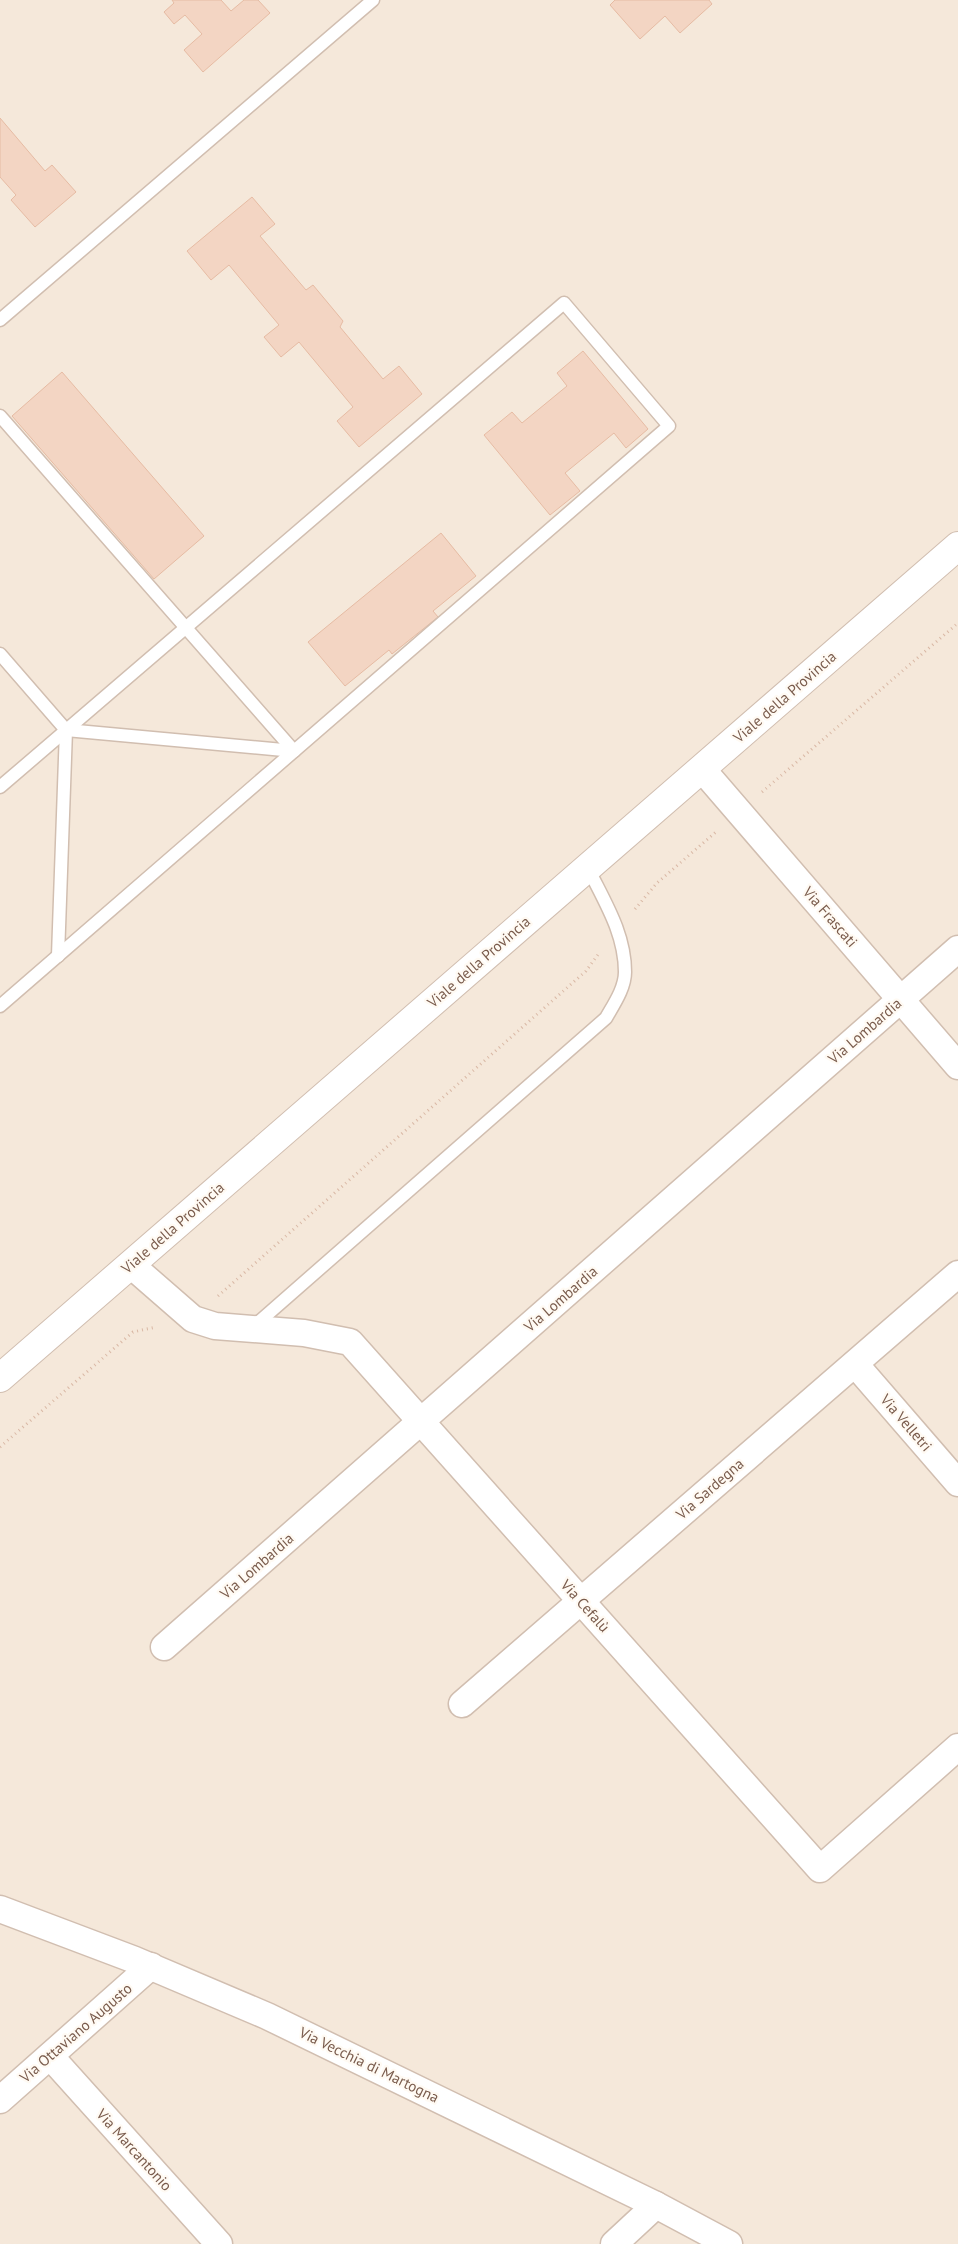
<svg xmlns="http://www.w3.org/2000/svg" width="958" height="2244" font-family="'PT Sans',sans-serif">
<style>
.residential{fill:#f5e8da}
.building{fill:#f3d5c3;stroke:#e6bba3}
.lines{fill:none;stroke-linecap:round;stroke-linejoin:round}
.service-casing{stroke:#d1beb0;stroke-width:15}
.minor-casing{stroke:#d1beb0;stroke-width:29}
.tertiary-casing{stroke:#d1beb0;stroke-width:30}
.path{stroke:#d9b8a5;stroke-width:3;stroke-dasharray:1 4;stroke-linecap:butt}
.service{stroke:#fff;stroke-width:12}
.minor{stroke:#fff;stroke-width:26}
.tertiary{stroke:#fff;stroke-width:28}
.labels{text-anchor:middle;stroke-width:4.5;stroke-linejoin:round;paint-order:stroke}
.street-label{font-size:15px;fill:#7a5c4d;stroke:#fffaf3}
</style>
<rect width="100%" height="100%" fill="#fdf6ec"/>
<rect class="residential" x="0" y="0" width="958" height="2244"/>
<g class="building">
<polygon points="172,0 221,0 231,11 244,0 258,0 270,13 203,72 184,50 202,34 185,15 174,24 164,12 174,3"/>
<polygon points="615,0 709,0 712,4 680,33 665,16 640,39 610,5"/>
<polygon points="0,118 45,171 52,165 76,192 35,227 11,200 16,195 0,177"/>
<polygon points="252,197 275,224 260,236 306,290 313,285 343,321 340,327 383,379 399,366 422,394 359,447 337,421 353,407 299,342 281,357 264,337 279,325 229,265 211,280 187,251"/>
<polygon points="583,351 648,429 626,448 614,433 565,473 580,491 550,515 484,435 512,412 522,423 567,386 557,373"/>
<polygon points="62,372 204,536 154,579 12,416"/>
<polygon points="441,533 476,576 433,611 438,617 392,654 389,650 345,686 308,642"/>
</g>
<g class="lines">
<defs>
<g id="service">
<polyline points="0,320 373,0"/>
<polyline points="0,416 294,751"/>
<polyline points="0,654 66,730 58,956"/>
<polyline points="66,730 294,751"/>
<polyline points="0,787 564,303 669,426 0,1006"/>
<path d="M253 1327 606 1018C614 1004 625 988 625 972 625 933 604 901 588 868"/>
</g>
<g id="minor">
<polyline points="702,769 958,1066"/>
<polyline points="131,1265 193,1319 215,1326 304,1333 350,1342 820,1869 958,1747"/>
<polyline points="855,1364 958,1483"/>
<polyline points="164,1647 958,949"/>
<polyline points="462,1704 958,1274"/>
<polyline points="0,1909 135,1960 267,2016 656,2205 729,2244"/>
<polyline points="50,2056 219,2244"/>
<polyline points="0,2100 151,1966"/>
<polyline points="614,2244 656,2205"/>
</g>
<polyline id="tertiary" points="0,1378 958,546"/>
</defs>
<use href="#service" class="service-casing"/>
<use href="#minor" class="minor-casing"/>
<use href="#tertiary" class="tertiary-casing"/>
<g class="path">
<polyline points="762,792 958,623"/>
<polyline points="635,909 657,883 717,831"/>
<polyline points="218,1296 586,971 600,952"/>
<polyline points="0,1447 133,1332 156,1327"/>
</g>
<use href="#service" class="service"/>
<use href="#minor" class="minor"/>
<use href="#tertiary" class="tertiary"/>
</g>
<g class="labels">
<g class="street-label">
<text transform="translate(785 697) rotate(-41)" y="5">Viale della Provincia</text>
<text transform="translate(830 917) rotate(49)" y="5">Via Frascati</text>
<text transform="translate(479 962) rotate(-41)" y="5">Viale della Provincia</text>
<text transform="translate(865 1031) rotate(-41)" y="5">Via Lombardia</text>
<text transform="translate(173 1228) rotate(-41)" y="5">Viale della Provincia</text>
<text transform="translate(561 1299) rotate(-41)" y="5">Via Lombardia</text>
<text transform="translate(906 1423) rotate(49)" y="5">Via Velletri</text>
<text transform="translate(710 1489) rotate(-41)" y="5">Via Sardegna</text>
<text transform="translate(257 1566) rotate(-41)" y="5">Via Lombardia</text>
<text transform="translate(585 1606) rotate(48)" y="5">Via Cefalù</text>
<text transform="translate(76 2033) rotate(-41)" y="5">Via Ottaviano Augusto</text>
<text transform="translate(369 2065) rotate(26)" y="5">Via Vecchia di Martogna</text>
<text transform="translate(134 2150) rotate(48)" y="5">Via Marcantonio</text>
</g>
</g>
</svg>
